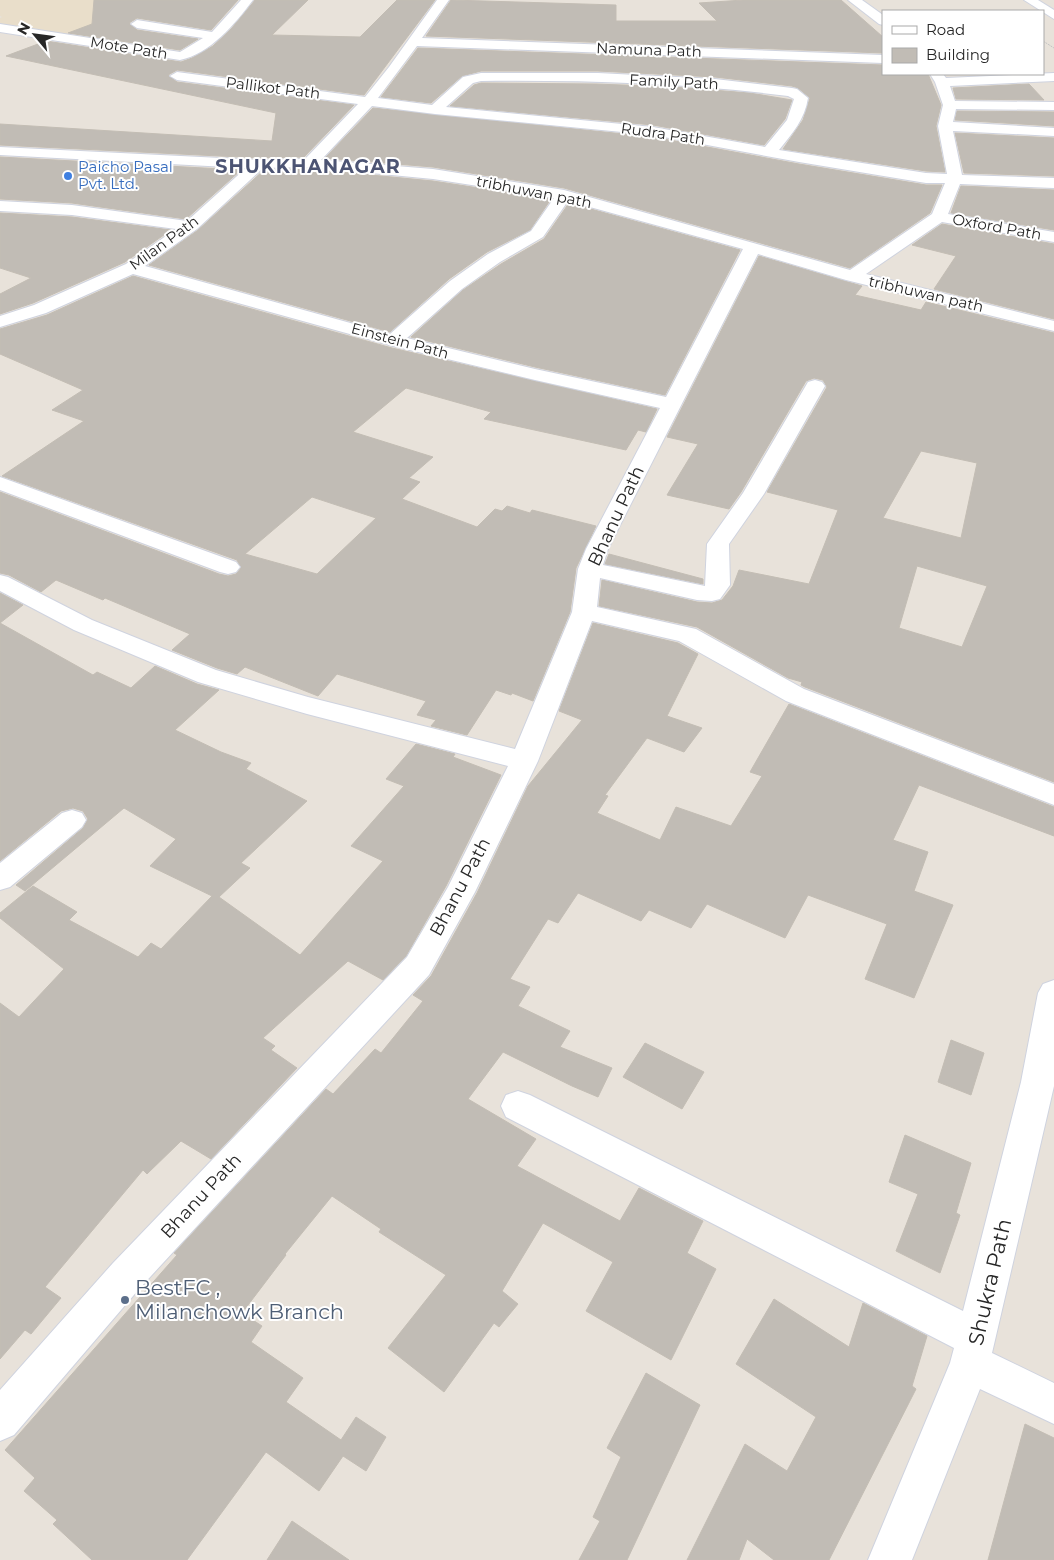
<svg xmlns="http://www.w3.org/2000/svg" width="1054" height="1560" font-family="Montserrat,sans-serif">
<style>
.education{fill:#e9deca}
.building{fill:#c1bcb5;stroke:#c3bdb4;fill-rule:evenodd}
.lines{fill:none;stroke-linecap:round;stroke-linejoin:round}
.minor-casing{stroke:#cfd3df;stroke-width:2}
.path{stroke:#c3c3c3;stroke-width:1;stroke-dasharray:2 1;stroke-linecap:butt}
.minor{fill:#fff;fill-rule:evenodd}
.shop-dot{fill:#3f7fe0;stroke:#fff;stroke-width:2}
.service-dot{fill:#5c6f8a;stroke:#fff;stroke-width:2}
.labels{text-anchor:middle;stroke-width:4;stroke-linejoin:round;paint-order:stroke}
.far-street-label{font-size:15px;fill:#272727;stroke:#fff}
.far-shop-label{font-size:15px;fill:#366cbe;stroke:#fff;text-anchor:start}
.street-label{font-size:18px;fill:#272727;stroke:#fff}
.far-district-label{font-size:19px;font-weight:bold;letter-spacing:1px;fill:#4c5473;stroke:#fff}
.near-street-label{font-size:21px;fill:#272727;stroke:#fff}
.near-service-label{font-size:21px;fill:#4e5e75;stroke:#fff;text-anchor:start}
</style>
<rect width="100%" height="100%" fill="#e8e2da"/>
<polygon class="education" points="0,0 145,0 127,14 74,38 0,25 0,18 2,17 0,16"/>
<g class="building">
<polygon points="94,0 238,0 211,30 137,18 129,23 137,30 198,39 180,50 68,33 92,24"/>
<polygon points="255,0 308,0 272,35 360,37 397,0 435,0 364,95 177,70 168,75 177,82 354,105 304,157 259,158 0,145 0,124 272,141 276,113 6,56 46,41 181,62 192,58 213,46 231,29"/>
<polygon points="451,0 616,5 616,21 717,21 699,3 743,0 841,0 883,37 883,53 426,36"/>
<polygon points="418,48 883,65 883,74 928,74 941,105 936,126 945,172 926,171 783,149 803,120 810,98 798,88 792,86 715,77 598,71 481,71 462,76 431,103 381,97"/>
<polygon points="481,83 596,84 673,87 750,93 792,100 785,119 764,145 653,125 450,106 474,85"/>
<polygon points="1029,84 1044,100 956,99 953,88"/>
<polygon points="373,108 653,137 799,164 926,185 942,185 930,213 850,268 564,188 433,167 325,158"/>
<polygon points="957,111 1054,112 1054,126 955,120"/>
<polygon points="955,133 1054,138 1054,176 964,173"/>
<polygon points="0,157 241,170 186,219 72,203 0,199"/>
<polygon points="309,169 433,181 551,199 530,230 487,252 449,279 390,332 149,265 198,230 264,170"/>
<polygon points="961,186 1054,190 1054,230 951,213"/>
<polygon points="569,203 740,250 665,395 535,367 411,337 463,290 501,264 544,239"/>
<polygon points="0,213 72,217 171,230 125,262 33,303 0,314 0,294 31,278 0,268"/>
<polygon points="942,224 1054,244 1054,319 934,289 956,256 912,245"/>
<path d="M759 256 862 286 855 295 921 310 926 302 1054 333V782L805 687 801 685 802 682 788 678 697 627 599 606 602 580 697 602 712 603 722 600 733 586 739 570 809 584 838 510 767 492 827 387 823 380 814 378 806 381 741 492 729 509 667 495 698 444 667 437ZM921 451 977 463 961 538 883 518ZM917 566 987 586 962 647 899 628Z"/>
<path d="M133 276 392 348 657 409 646 432 638 430 626 450 484 419 491 412 406 388 353 432 433 457 409 478 420 482 402 499 477 527 495 509 502 511 507 506 530 513 532 510 596 526 576 568 570 612 533 701 512 693 511 695 496 690 467 735 431 726 436 720 417 715 426 701 337 674 318 696 245 667 237 674 217 668 172 650 190 634 105 598 103 600 56 580 41 592 9 575 0 573V492L219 574 228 576 236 574 241 568 237 560 2 476 84 421 52 410 83 390 0 354V329L47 315ZM312 497 376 518 317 574 245 554Z"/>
<polygon points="609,554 703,579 703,584 605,564"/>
<polygon points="0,593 23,605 0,623"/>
<polygon points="0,623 93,675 97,672 131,688 155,666 197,684 219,690 175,730 221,752 251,763 246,769 307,801 241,863 250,868 219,897 300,955 383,861 351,846 404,786 386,779 416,744 455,754 453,757 501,775 446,886 406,956 383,980 348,961 263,1038 275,1046 271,1050 297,1068 211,1159 181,1141 147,1174 143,1170 45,1287 61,1298 31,1334 25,1330 0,1359 0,1003 19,1017 64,969 0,918 0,913 33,886 77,912 69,920 138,957 151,943 161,949 212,896 150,866 176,839 124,808 25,891 16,885 83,828 88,819 83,811 73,808 61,811 0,861"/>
<polygon points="593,623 678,643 698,654 667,716 702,728 684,752 647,738 605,795 608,796 597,813 660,840 676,807 731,826 762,776 750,772 789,704 1054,807 1054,836 919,785 893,840 928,852 914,891 953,905 914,998 865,979 887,924 808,895 785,938 707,904 691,928 649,910 641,921 578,893 558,923 548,919 510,979 530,987 518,1006 570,1031 560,1047 612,1068 598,1097 572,1086 503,1052 468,1099 536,1139 517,1166 620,1221 639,1188 703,1221 687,1253 716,1269 671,1360 586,1311 613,1262 543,1223 502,1291 518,1304 499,1327 494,1323 444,1392 388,1348 446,1275 379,1232 381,1229 332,1196 285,1254 286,1255 242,1313 262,1326 251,1342 303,1378 286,1402 341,1440 356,1417 386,1437 366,1471 343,1456 319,1491 266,1452 187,1560 92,1560 53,1524 57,1520 24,1491 35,1478 5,1450 177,1255 174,1253 326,1089 333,1094 375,1049 381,1053 423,1001 413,995 431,976 477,893 528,786 582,720 559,711"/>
<polygon points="951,1040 984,1053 971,1095 938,1082"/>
<polygon points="645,1043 704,1072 682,1109 623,1077"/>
<polygon points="905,1135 971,1163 956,1213 960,1215 940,1273 896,1251 918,1194 889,1182"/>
<polygon points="774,1299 849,1347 863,1303 927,1336 912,1386 916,1389 829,1560 774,1560 747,1539 739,1560 687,1560 745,1444 787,1471 816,1417 736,1364"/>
<polygon points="646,1373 700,1405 627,1560 579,1560 600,1521 593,1517 621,1457 607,1448"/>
<polygon points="1025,1424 1054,1438 1054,1560 988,1560"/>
<polygon points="292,1521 349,1560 267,1560"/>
</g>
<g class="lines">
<defs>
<g id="minor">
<path d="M241 0H253C235 24 210 54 180 60L0 32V24L180 52 203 38 137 28 131 24 137 20 212 32Z"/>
<path d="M437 0H449L422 38 883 55V63L417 46 378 98 432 105 463 77 481 73H598L715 79 792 88 797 89 808 98C805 119 792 134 779 150L926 173 947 174 938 126 943 105 935 82 930 74H943L946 78 1054 73V81L950 86 955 101 1054 102V110L956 109 953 122 1054 128V136L953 131 962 175 1054 178V188L960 184 948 214 1054 232V242L942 222 866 274 1054 321V331L846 280 758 254 608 549 603 565 705 586 707 544 743 493 808 382 815 380 822 382 825 386 764 494 729 544 730 585 720 599 712 601 697 600 600 578 597 607 696 629 804 689 1054 784V805L786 701 679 641 592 621 538 761 475 892 429 975 139 1289 14 1435 0 1441V1390L113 1263 407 957 448 887 508 766 307 714 198 682 74 630 0 591V575L8 577 92 620 216 670 308 697 515 749 572 612 578 569 586 549 660 408 535 380 393 346 133 274 46 313 0 327V316L34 305 126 264 176 229 72 215 0 211V201L72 205 187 221 246 168 0 155V147L259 160 305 159 358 104 177 80 170 76 177 72 365 97 389 67ZM481 81C584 80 686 83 788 96L794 99 787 120 765 147 653 127 446 107 473 83ZM372 106 435 114 653 135 799 162 926 183H945L932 214 850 270 564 190 433 169 321 160ZM309 167 433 179 554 198 531 231 488 254 450 281 390 334 145 266 197 229 263 168ZM568 201 743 249 666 397 535 369 407 338 462 289 500 262 543 237Z"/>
<polygon points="848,0 862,0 883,15 883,25 879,24"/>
<polygon points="1024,0 1038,0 1054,10 1054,19"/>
<polygon points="0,477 236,562 240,567 236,572 228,574 220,572 0,490"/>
<polygon points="72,810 82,813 86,820 82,827 10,887 0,890 0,863 62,813"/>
<polygon points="1054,980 1054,1086 992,1353 1054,1383 1054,1424 980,1389 912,1560 868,1560 950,1363 954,1348 506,1117 501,1106 506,1095 518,1091 530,1095 963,1311 1021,1082 1038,993 1043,984"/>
</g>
</defs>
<use href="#minor" class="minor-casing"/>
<polyline class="path" points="1043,41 1054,48"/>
<use href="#minor" class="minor"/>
</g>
<circle class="shop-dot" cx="68" cy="176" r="5"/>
<circle class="service-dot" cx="125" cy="1300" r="5"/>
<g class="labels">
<g class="far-street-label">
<text transform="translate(129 48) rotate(9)" y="5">Mote Path</text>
<text transform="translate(649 50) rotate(2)" y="5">Namuna Path</text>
<text transform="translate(674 82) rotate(3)" y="5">Family Path</text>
<text transform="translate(273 88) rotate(7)" y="5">Pallikot Path</text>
<text transform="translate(663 134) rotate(8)" y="5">Rudra Path</text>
<text transform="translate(534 192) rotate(11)" y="5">tribhuwan path</text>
<text transform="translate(997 227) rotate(10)" y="5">Oxford Path</text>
<text transform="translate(164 243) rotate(-36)" y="5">Milan Path</text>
<text transform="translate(926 294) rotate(13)" y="5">tribhuwan path</text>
<text transform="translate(400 341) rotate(15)" y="5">Einstein Path</text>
</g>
<g class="far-shop-label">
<text x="78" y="172">Paicho Pasal<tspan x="78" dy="17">Pvt. Ltd.</tspan></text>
</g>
<g class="street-label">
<text transform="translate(616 516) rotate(-65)" y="6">Bhanu Path</text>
<text transform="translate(460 887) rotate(-62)" y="6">Bhanu Path</text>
<text transform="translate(201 1196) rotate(-47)" y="6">Bhanu Path</text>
</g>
<g class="far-district-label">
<text x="308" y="173">SHUKKHANAGAR</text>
</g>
<g class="near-street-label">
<text transform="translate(990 1282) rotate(-77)" y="7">Shukra Path</text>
</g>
<g class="near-service-label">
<text x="135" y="1295">BestFC ,<tspan x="135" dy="24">Milanchowk Branch</tspan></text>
</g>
</g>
<rect x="882" y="10" width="162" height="65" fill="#ffffff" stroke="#a9a9a9"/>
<rect x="892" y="26" width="25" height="8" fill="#ffffff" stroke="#a9a9a9"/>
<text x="926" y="35" font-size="15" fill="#272727">Road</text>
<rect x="892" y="48" width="25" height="15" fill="#c1bcb5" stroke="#a9a9a9"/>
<text x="926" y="60" font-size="15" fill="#272727">Building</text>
<g transform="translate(35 35) rotate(299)" stroke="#ffffff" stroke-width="4" paint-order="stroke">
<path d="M0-4L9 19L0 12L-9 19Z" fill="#272727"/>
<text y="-8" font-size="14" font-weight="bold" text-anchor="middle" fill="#272727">N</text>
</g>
</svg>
